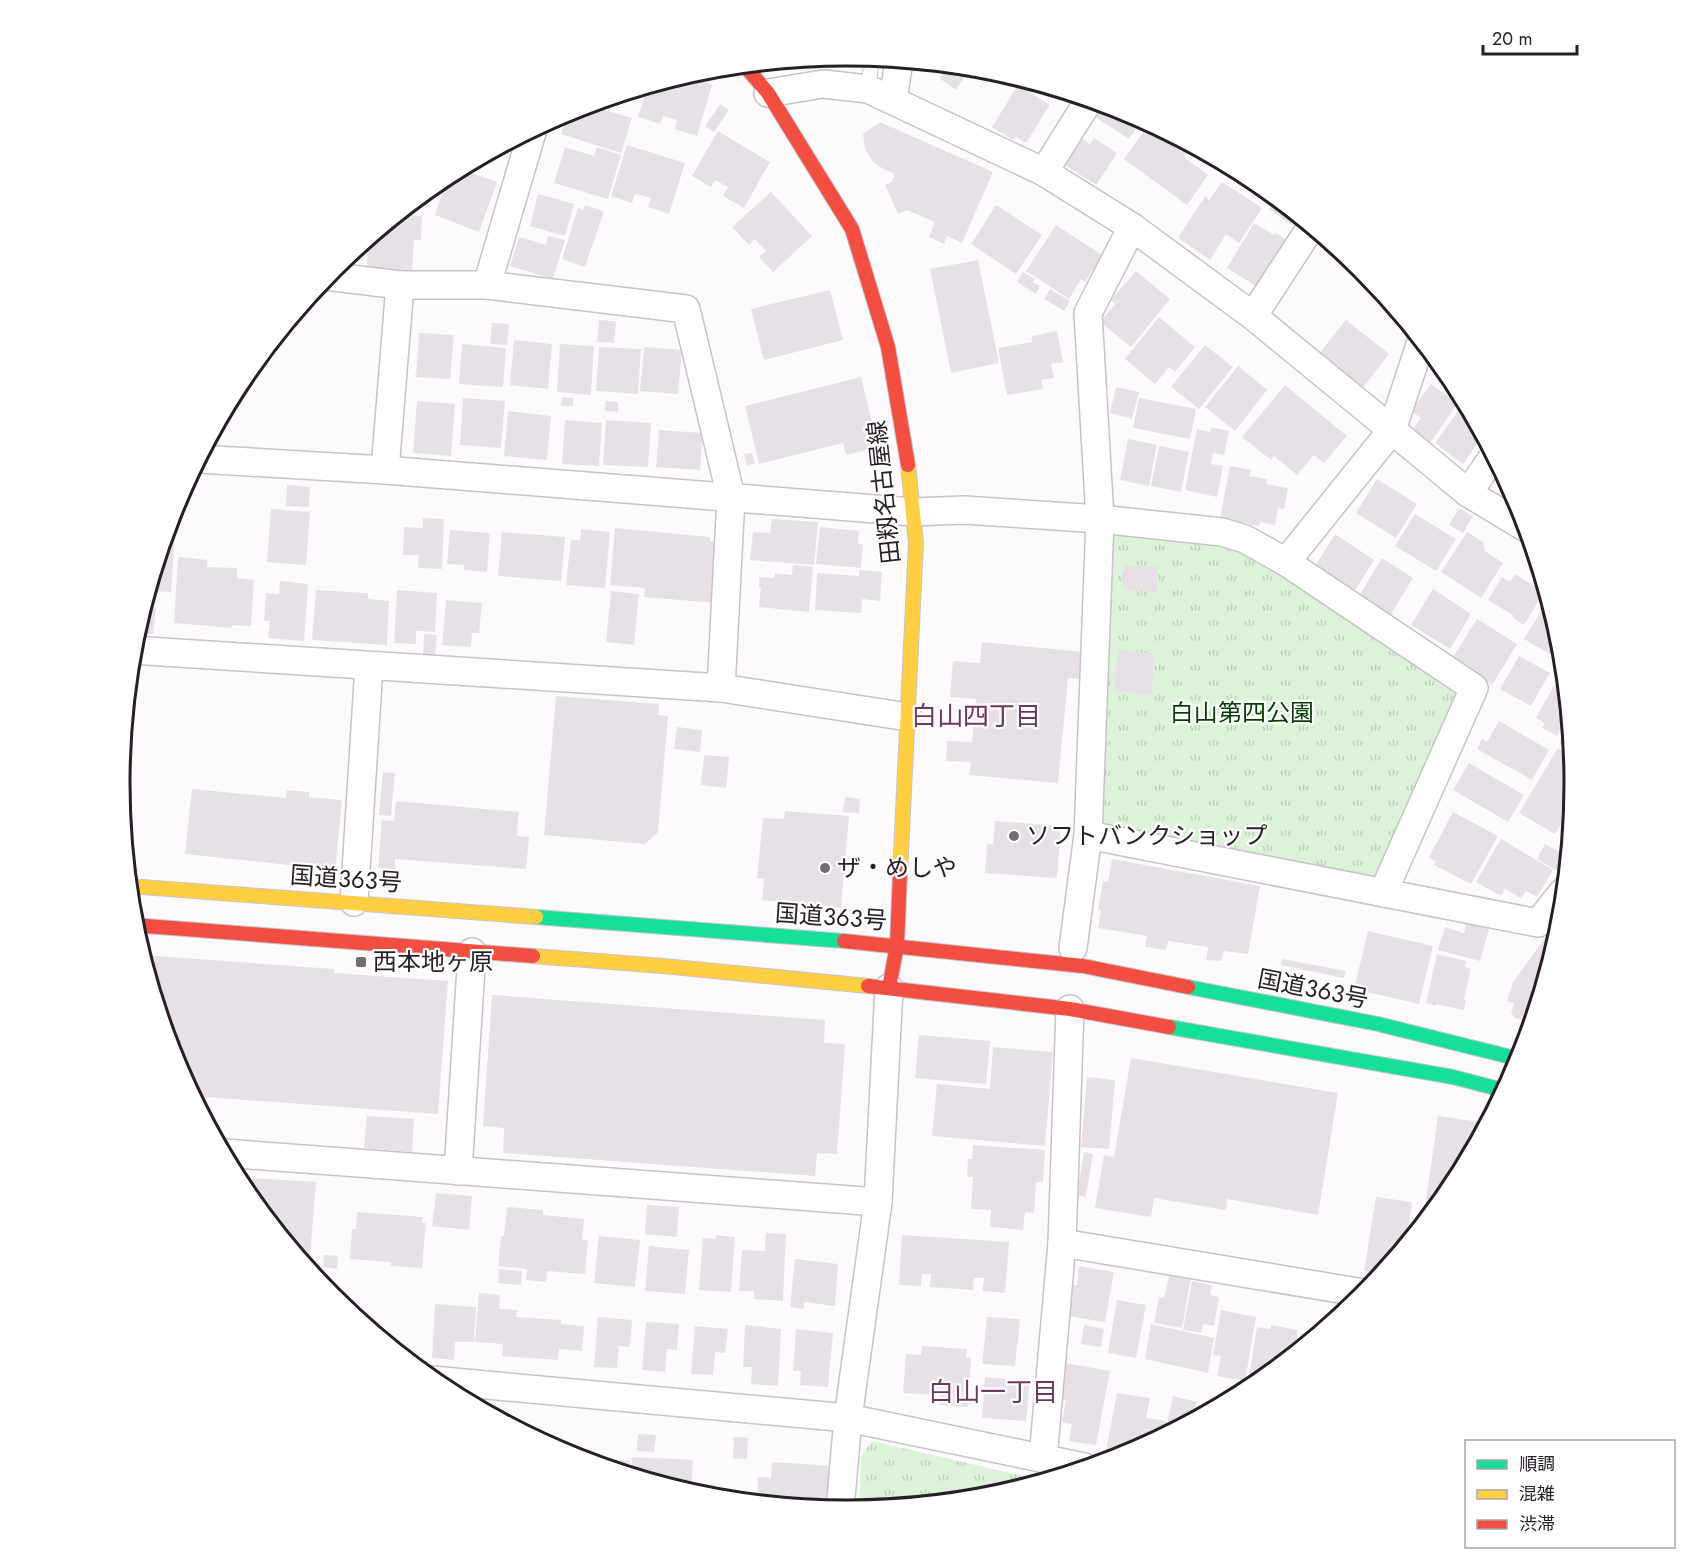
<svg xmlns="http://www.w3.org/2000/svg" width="1693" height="1566" font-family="Jost,'Noto Sans JP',sans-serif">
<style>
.park{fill:url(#park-tufts)}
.building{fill:#e7e1e7}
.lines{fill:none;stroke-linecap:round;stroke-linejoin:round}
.lane-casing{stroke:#c8c2c8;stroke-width:16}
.street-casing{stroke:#c8c2c8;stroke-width:30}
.fast-casing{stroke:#c8c2c8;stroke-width:16}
.slow-casing{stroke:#c8c2c8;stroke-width:16}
.jam-casing{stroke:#c8c2c8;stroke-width:16}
.lane{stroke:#fffeff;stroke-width:14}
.street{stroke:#fffeff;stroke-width:27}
.fast{stroke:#16e098;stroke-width:14}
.slow{stroke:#ffcf43;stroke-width:14}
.jam{stroke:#f24e42;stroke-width:14}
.poi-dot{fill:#726b72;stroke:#fff;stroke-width:2}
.labels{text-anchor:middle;stroke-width:4.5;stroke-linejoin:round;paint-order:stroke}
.street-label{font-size:24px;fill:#271e27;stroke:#fff}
.park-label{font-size:24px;fill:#003f00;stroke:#fff}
.poi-label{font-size:24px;fill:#271e27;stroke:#fff;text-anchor:start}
.neighbourhood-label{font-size:26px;fill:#703661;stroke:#fff}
.rim{fill:none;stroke:#271e27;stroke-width:3}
</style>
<defs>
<pattern id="park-tufts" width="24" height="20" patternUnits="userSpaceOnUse" patternTransform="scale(1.5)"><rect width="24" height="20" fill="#dcf3d9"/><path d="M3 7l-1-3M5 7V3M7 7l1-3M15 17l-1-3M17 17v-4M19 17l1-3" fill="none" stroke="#bdd0ba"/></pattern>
</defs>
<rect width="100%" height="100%" fill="#fdfafd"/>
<g class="park">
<polygon points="1102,521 1204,532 1286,564 1474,688 1383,891 1089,834"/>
<polygon points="872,1441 1041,1480 988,1497 859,1509 861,1456"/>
</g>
<g class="building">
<polygon points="947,65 969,70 956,90 939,78"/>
<polygon points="684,76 712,85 697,136 675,129 677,120 663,116 660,124 638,117 647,87"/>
<polygon points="1033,83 1059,91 1054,98"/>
<polygon points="1018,85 1050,105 1026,143 1016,137 1013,140 992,127"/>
<polygon points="1096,102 1125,111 1142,120 1129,139 1089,113"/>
<polygon points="720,104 729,110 714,132 705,126"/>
<polygon points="588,105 632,118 621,153 561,134 568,111"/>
<polygon points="880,122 993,172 962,243 947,236 944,244 929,237 935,222 907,210 898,214 885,185 892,182 895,174 878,166 870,158 865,149 863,134"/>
<polygon points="1149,124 1187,151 1183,156 1208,175 1187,205 1124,159"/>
<polygon points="718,131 770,162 744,208 723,196 728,187 715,180 711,187 692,176"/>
<polygon points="1079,137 1090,144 1094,138 1117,153 1096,185 1062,163"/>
<polygon points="627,145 685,163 669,214 648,207 651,198 635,194 632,203 611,196"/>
<polygon points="565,147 594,156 597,147 621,155 608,199 554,183"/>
<polygon points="460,169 497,182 479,232 435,215 448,175"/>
<polygon points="1222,182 1262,208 1239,243 1226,234 1210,260 1178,238 1205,196 1209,200"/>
<polygon points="1259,185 1297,216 1291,225 1269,209 1273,203 1255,190"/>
<polygon points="771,192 812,236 773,272 759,257 766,251 755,239 749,245 732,227"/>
<polygon points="538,194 574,204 565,236 530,226"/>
<polygon points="585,205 604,211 585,267 562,259 578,208 583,210"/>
<polygon points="996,205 1042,235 1016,274 971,244"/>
<polygon points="406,215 422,216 421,240 414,240 412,272 367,270 368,239 391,220 406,221"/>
<polygon points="1254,223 1274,235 1275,233 1289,241 1259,288 1227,268"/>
<polygon points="1056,225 1102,255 1085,282 1081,279 1069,299 1026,271"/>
<polygon points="548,236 565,240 553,279 510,266 519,237 546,245"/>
<polygon points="978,260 999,363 951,373 930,269"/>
<polygon points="1136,271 1170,299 1131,347 1100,322 1115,304 1111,300"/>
<polygon points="1023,272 1035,279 1033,282 1040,286 1036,294 1017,282"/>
<polygon points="1050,289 1070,301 1064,311 1044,299"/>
<polygon points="830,290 843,340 764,360 751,309"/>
<polygon points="1159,317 1195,347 1175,372 1169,367 1155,384 1125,359"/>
<polygon points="599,320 616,321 614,343 597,342"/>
<polygon points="1346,320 1389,354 1361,390 1317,356"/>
<polygon points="492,323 509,324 507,345 490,344"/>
<polygon points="1057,331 1063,362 1051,364 1054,378 1041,380 1043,389 1007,395 998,348 1032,342 1032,336"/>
<polygon points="419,333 454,335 450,379 416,377"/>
<polygon points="514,340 552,344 548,389 510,385"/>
<polygon points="462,344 506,348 503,387 459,384"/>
<polygon points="560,344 594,346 591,395 557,392"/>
<polygon points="1205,345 1233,367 1199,409 1171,387"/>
<polygon points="599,347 641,349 638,394 596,391"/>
<polygon points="644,347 682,350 678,394 640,391"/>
<polygon points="1431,355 1452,379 1458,390 1437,376 1440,371 1426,362"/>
<polygon points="1238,366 1267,390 1235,431 1205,407"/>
<polygon points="861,377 875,435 867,437 870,449 846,455 843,443 759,464 745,406"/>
<polygon points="1431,384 1458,403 1430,443 1412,430 1421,418 1411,411"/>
<polygon points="1285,385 1347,436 1324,463 1314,455 1297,475 1274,456 1271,460 1242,437"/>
<polygon points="1116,387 1139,392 1132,419 1110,413"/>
<polygon points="562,397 573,398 573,406 561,406"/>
<polygon points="463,398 505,401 501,448 460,445"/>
<polygon points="1139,398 1196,409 1190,439 1133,428"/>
<polygon points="417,401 455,404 451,456 413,453"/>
<polygon points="606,401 618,402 618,412 605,411"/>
<polygon points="508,411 551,416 547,460 504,456"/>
<polygon points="1458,411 1476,424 1482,437 1463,464 1435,443"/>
<polygon points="565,420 602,423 599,466 562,464"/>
<polygon points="606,420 651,423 648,467 603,465"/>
<polygon points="1211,427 1229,431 1224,455 1213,453 1211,464 1223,466 1217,497 1185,490 1197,429 1210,432"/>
<polygon points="659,430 703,433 700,470 656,467"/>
<polygon points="1128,439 1157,445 1149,486 1120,480"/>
<polygon points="1159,446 1189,452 1181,492 1151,486"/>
<polygon points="752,453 755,463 747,466 744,454"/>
<polygon points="1230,466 1251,470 1249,476 1267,479 1266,484 1288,488 1284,509 1278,508 1275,525 1260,522 1259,526 1220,518"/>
<polygon points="1504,477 1509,486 1516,499 1497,486"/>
<polygon points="1377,479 1417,504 1396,538 1356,513"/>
<polygon points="287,485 310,487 309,507 286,506"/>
<polygon points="1459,508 1473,516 1463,533 1449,525"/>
<polygon points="271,509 310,512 306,565 267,562"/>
<polygon points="1415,514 1456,539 1436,571 1395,546"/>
<polygon points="423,518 444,519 442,569 418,568 419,555 403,555 404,527 423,528"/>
<polygon points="772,519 818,522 814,565 750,560 753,532 770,533"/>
<polygon points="820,527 859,531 858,544 863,544 861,568 816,564"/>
<polygon points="615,528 710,537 710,541 721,543 715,603 644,597 645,588 610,585"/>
<polygon points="581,529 610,532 605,588 566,585 571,539 580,541"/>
<polygon points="450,530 490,533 487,572 464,570 464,565 447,564"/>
<polygon points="502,532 565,537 561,581 498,576"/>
<polygon points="1467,532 1483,542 1485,551 1503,563 1481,598 1441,572"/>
<polygon points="1335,534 1374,560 1354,592 1314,568"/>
<polygon points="165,537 175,537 171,592 148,591"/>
<polygon points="178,557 207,560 207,567 237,568 237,578 254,580 251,626 232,625 232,628 174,623"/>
<polygon points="1382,558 1413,578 1388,619 1357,599"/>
<polygon points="793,565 813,567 809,612 759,607 761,587 759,587 759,577 774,578 775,573 792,575"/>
<polygon points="1124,565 1158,567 1157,592 1123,590"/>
<polygon points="859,570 882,572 880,601 862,599 861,613 815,610 817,573 859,576"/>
<polygon points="1515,574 1544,592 1524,625 1513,618 1514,616 1488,600 1502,577 1510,582"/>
<polygon points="280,581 308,584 304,641 268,638 270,621 264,621 266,593 279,594"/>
<polygon points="1433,589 1471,614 1450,649 1411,625"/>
<polygon points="316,590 368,593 368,599 389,601 387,645 312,640"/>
<polygon points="397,590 437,593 435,632 416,631 416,644 394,643"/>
<polygon points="611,591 639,594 634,645 606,642"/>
<polygon points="446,600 482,603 479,633 472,633 471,647 442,645"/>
<polygon points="1548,600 1560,641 1561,649 1555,657 1524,639"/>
<polygon points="144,605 156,607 153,634 136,633"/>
<polygon points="1477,619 1517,644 1492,685 1451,660"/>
<polygon points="424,634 437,635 435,656 423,655"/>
<polygon points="982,642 1083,652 1080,679 1068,678 1058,783 969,775 971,762 946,761 947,741 972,742 976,699 950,697 953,661 980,663"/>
<polygon points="1118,650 1155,654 1151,695 1114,691"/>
<polygon points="1519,656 1550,673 1531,706 1500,689"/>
<polygon points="1561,673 1563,674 1567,717 1557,736 1542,728 1545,723 1536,718"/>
<polygon points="556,696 659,704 658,715 668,716 658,832 645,844 544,835"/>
<polygon points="1499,721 1549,750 1532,780 1477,749 1482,739 1487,742"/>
<polygon points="1568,726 1569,733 1571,751 1559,744"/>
<polygon points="677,727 702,730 700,752 674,749"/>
<polygon points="1558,748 1571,756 1574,783 1572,807 1555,834 1519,813"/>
<polygon points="704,755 729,757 726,788 701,785"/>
<polygon points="1469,763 1524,795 1508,822 1453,790"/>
<polygon points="383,772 395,773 391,816 379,815"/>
<polygon points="192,789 286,798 287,790 309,792 309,797 342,800 335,870 185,854"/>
<polygon points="845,797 860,799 859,813 843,812"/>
<polygon points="396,801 519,812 516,845 517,836 529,837 526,869 395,859 395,869 378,868 382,820 394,821"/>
<polygon points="785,811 849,816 841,908 762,900 764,879 757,878 763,818 784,819"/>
<polygon points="1453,812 1498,836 1471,884 1434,865 1436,862 1429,857"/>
<polygon points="995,821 1061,826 1057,878 985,873 987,844 993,844"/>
<polygon points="1501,839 1553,870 1537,897 1526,891 1521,898 1505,889 1501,896 1476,882"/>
<polygon points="1545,844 1566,856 1557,871 1537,859"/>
<polygon points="1112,859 1260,886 1248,954 1224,951 1221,961 1206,960 1208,947 1168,941 1166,950 1145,947 1147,936 1098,928 1101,910 1098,910 1103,881 1108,882"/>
<polygon points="1467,920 1490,926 1480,961 1438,950 1445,927 1464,933"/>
<polygon points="1368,931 1433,946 1419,1004 1354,989"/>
<polygon points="1548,934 1557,936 1531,1022 1515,1018 1511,1013 1514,1003 1507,1001 1513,982"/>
<polygon points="1437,954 1466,961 1465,967 1471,969 1464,999 1466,1000 1464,1010 1436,1004 1436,1006 1426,1003"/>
<polygon points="142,955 334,969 334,973 448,981 438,1114 193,1096 174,1061"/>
<polygon points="1282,959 1346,971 1344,978 1281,965"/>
<polygon points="492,995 825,1020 824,1043 845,1044 837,1154 817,1153 815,1176 503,1153 504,1128 483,1126"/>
<polygon points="919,1035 990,1041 986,1084 915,1078"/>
<polygon points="993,1047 1053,1052 1045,1146 932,1136 937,1084 990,1089"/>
<polygon points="1131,1058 1338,1093 1318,1215 1227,1199 1226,1210 1154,1198 1151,1217 1095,1208 1104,1155 1114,1157"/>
<polygon points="1087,1077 1115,1080 1109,1149 1081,1147"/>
<polygon points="367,1116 414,1119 412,1152 364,1148"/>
<polygon points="1438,1116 1486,1123 1451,1187 1423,1221"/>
<polygon points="973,1145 1045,1150 1043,1182 1036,1182 1034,1213 1025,1212 1023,1230 990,1227 991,1210 971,1209 973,1177 967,1177 968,1159 972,1159"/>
<polygon points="1084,1152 1093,1154 1086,1197 1077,1195"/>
<polygon points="236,1177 316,1182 309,1269 241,1187"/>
<polygon points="436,1193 472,1196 469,1230 432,1226"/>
<polygon points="1376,1197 1412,1202 1406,1242 1380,1274 1364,1271"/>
<polygon points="647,1205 679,1207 677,1237 645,1234"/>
<polygon points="507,1207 543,1210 543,1215 584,1219 582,1240 588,1240 585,1274 547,1271 546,1282 526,1280 527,1269 498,1266 501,1236 504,1236"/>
<polygon points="357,1212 423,1217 422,1223 426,1223 422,1268 391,1266 391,1262 350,1259 352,1229 356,1229"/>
<polygon points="766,1233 786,1234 783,1301 754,1299 754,1291 739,1291 742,1250 765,1251"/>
<polygon points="716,1235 735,1237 731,1292 699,1290 703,1238 716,1239"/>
<polygon points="902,1235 1009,1242 1005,1293 982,1291 984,1278 974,1278 973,1290 930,1287 931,1274 922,1274 921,1286 899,1285"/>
<polygon points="599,1236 640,1240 635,1287 594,1283"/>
<polygon points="649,1246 689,1250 685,1294 645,1291"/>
<polygon points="324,1255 338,1256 337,1269 323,1267"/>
<polygon points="795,1259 838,1264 835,1306 804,1302 804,1309 790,1307"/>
<polygon points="1079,1266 1114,1272 1105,1322 1067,1316 1072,1285 1077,1285"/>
<polygon points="499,1269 522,1271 521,1285 498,1283"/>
<polygon points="312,1273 325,1273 324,1287"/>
<polygon points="1170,1273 1191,1277 1182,1328 1154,1323 1159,1297 1164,1298"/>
<polygon points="1192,1281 1212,1285 1210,1295 1219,1297 1214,1326 1203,1324 1201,1333 1183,1330"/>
<polygon points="479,1293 500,1295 499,1309 517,1310 516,1317 561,1320 561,1324 584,1326 582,1351 559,1349 558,1360 502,1356 503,1344 475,1342"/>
<polygon points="1117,1300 1146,1305 1136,1358 1108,1353"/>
<polygon points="435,1304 476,1307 474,1342 455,1342 454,1360 432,1358"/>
<polygon points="1221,1310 1256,1317 1245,1381 1217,1376 1221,1356 1213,1355"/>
<polygon points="598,1317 632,1320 630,1347 619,1346 617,1368 594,1367"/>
<polygon points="987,1317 1020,1319 1015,1366 982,1364"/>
<polygon points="646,1322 679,1324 677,1350 667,1349 665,1372 642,1370"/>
<polygon points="1151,1324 1214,1338 1208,1373 1145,1359"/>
<polygon points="745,1325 781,1329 778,1386 751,1384 752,1367 743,1367"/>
<polygon points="1084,1325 1104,1329 1101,1347 1081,1344"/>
<polygon points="1271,1325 1298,1330 1294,1352 1262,1378 1249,1376 1257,1327 1270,1329"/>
<polygon points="695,1326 728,1329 725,1353 715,1352 713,1375 691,1374"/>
<polygon points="796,1329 833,1333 828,1387 800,1385 801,1371 793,1371"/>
<polygon points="922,1346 967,1349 966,1358 971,1358 968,1407 939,1405 939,1395 903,1393 906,1354 921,1355"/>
<polygon points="1066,1363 1110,1371 1096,1445 1069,1441 1072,1424 1062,1422 1066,1400 1060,1400"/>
<polygon points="985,1377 1030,1381 1026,1421 982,1418"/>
<polygon points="1117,1393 1150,1398 1146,1418 1166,1421 1164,1434 1126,1455 1106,1451"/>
<polygon points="1173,1396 1197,1402 1193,1419 1165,1434"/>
<polygon points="638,1434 656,1435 654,1452 637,1451"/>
<polygon points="734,1437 748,1438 747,1459 733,1458"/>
<polygon points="556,1448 583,1451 583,1459 568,1455"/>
<polygon points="592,1457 630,1461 629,1473 592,1462"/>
<polygon points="632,1457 693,1460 691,1493 631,1474"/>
<polygon points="772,1462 833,1466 830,1509 757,1502 758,1477 771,1478"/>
</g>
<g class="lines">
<defs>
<polyline id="lane" points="868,89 872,58"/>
<g id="street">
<polyline points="768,93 823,84 868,89 1044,172 1132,227 1253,316 1392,430 1421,342"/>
<polyline points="893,100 899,61"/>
<polyline points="533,129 487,285 686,309 731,497 721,688"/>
<polyline points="1044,172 1089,100"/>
<polyline points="1132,227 1088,313 1100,519 1088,835 1538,923 1563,892"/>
<polyline points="326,276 400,285 487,285"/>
<polyline points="1253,316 1311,227"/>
<polyline points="199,459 385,470 913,512 964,510 1100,519 1222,532 1245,539 1286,562 1392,430 1468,493 1526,528"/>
<polyline points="385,470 400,285"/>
<polyline points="1468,493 1493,457"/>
<polyline points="1286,562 1474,688 1383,893"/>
<polyline points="132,650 721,688 908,717"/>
<polyline points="354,902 369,666"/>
<polyline points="1073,948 1088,835"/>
<polyline points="224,1153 878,1202"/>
<polyline points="458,1171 472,952"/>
<polyline points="1062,1243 1364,1293"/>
<polyline points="432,1380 848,1418 1084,1467"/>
<polyline points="1043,1458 1062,1243 1070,1009"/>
<polyline points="840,1510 848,1418 878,1202 889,988"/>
</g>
<g id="fast">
<polyline points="536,917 844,941"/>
<polyline points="1188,987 1378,1024 1519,1059"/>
<polyline points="1169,1027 1453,1077 1503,1090"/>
</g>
<g id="slow">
<polyline points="900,873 916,543 908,465"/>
<polyline points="129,886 536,917"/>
<polyline points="533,956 663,966 868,986"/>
</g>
<g id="jam">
<polyline points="745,66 768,93 852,229 888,347 908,465"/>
<polyline points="133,925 533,956"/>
<polyline points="844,941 1083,966 1188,987"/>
<polyline points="868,986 1070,1009 1169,1027"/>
<polyline points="889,988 897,945 900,873"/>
</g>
</defs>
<use href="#lane" class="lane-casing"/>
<use href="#street" class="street-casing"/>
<use href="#fast" class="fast-casing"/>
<use href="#slow" class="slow-casing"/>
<use href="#jam" class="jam-casing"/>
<use href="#lane" class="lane"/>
<use href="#street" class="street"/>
<use href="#fast" class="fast"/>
<use href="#slow" class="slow"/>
<use href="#jam" class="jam"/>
</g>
<g class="poi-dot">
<circle cx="1014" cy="836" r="6"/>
<circle cx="825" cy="868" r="6"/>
<rect x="355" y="956" width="12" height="12" rx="3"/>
</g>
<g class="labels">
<g class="street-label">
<text transform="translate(884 492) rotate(-96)" y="8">田籾名古屋線</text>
<text transform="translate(346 879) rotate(4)" y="8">国道363号</text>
<text transform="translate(831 917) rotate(4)" y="8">国道363号</text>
<text transform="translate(1313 989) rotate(11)" y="8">国道363号</text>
</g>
<g class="park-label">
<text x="1242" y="721">白山第四公園</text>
</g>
<g class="poi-label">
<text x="1026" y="844">ソフトバンクショップ</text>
<text x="837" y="876">ザ・めしや</text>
<text x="373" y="970">西本地ヶ原</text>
</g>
<g class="neighbourhood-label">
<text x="976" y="725">白山四丁目</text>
<text x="993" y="1401">白山一丁目</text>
</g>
</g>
<path d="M0 0H1693V1566H0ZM130 783a717 717 0 1 1 1434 0a717 717 0 1 1-1434 0Z" fill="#fff" fill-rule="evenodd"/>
<path class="rim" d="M130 783a717 717 0 1 1 1434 0a717 717 0 1 1-1434 0Z"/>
<rect x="1465" y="1440" width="210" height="108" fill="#ffffff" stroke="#a9a5a9" stroke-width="1.5"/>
<rect x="1477" y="1460" width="30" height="9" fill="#16e098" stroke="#a9a5a9" stroke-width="1.5"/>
<text x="1519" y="1470" font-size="18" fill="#271e27">順調</text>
<rect x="1477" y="1490" width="30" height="9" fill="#ffcf43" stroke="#a9a5a9" stroke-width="1.5"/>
<text x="1519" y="1500" font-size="18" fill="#271e27">混雑</text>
<rect x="1477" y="1520" width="30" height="9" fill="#f24e42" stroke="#a9a5a9" stroke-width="1.5"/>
<text x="1519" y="1530" font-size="18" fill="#271e27">渋滞</text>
<path d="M1483 45v9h94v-9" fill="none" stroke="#271e27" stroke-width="3"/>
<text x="1492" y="45" font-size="18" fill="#271e27" stroke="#ffffff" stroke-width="4.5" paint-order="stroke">20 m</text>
</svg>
